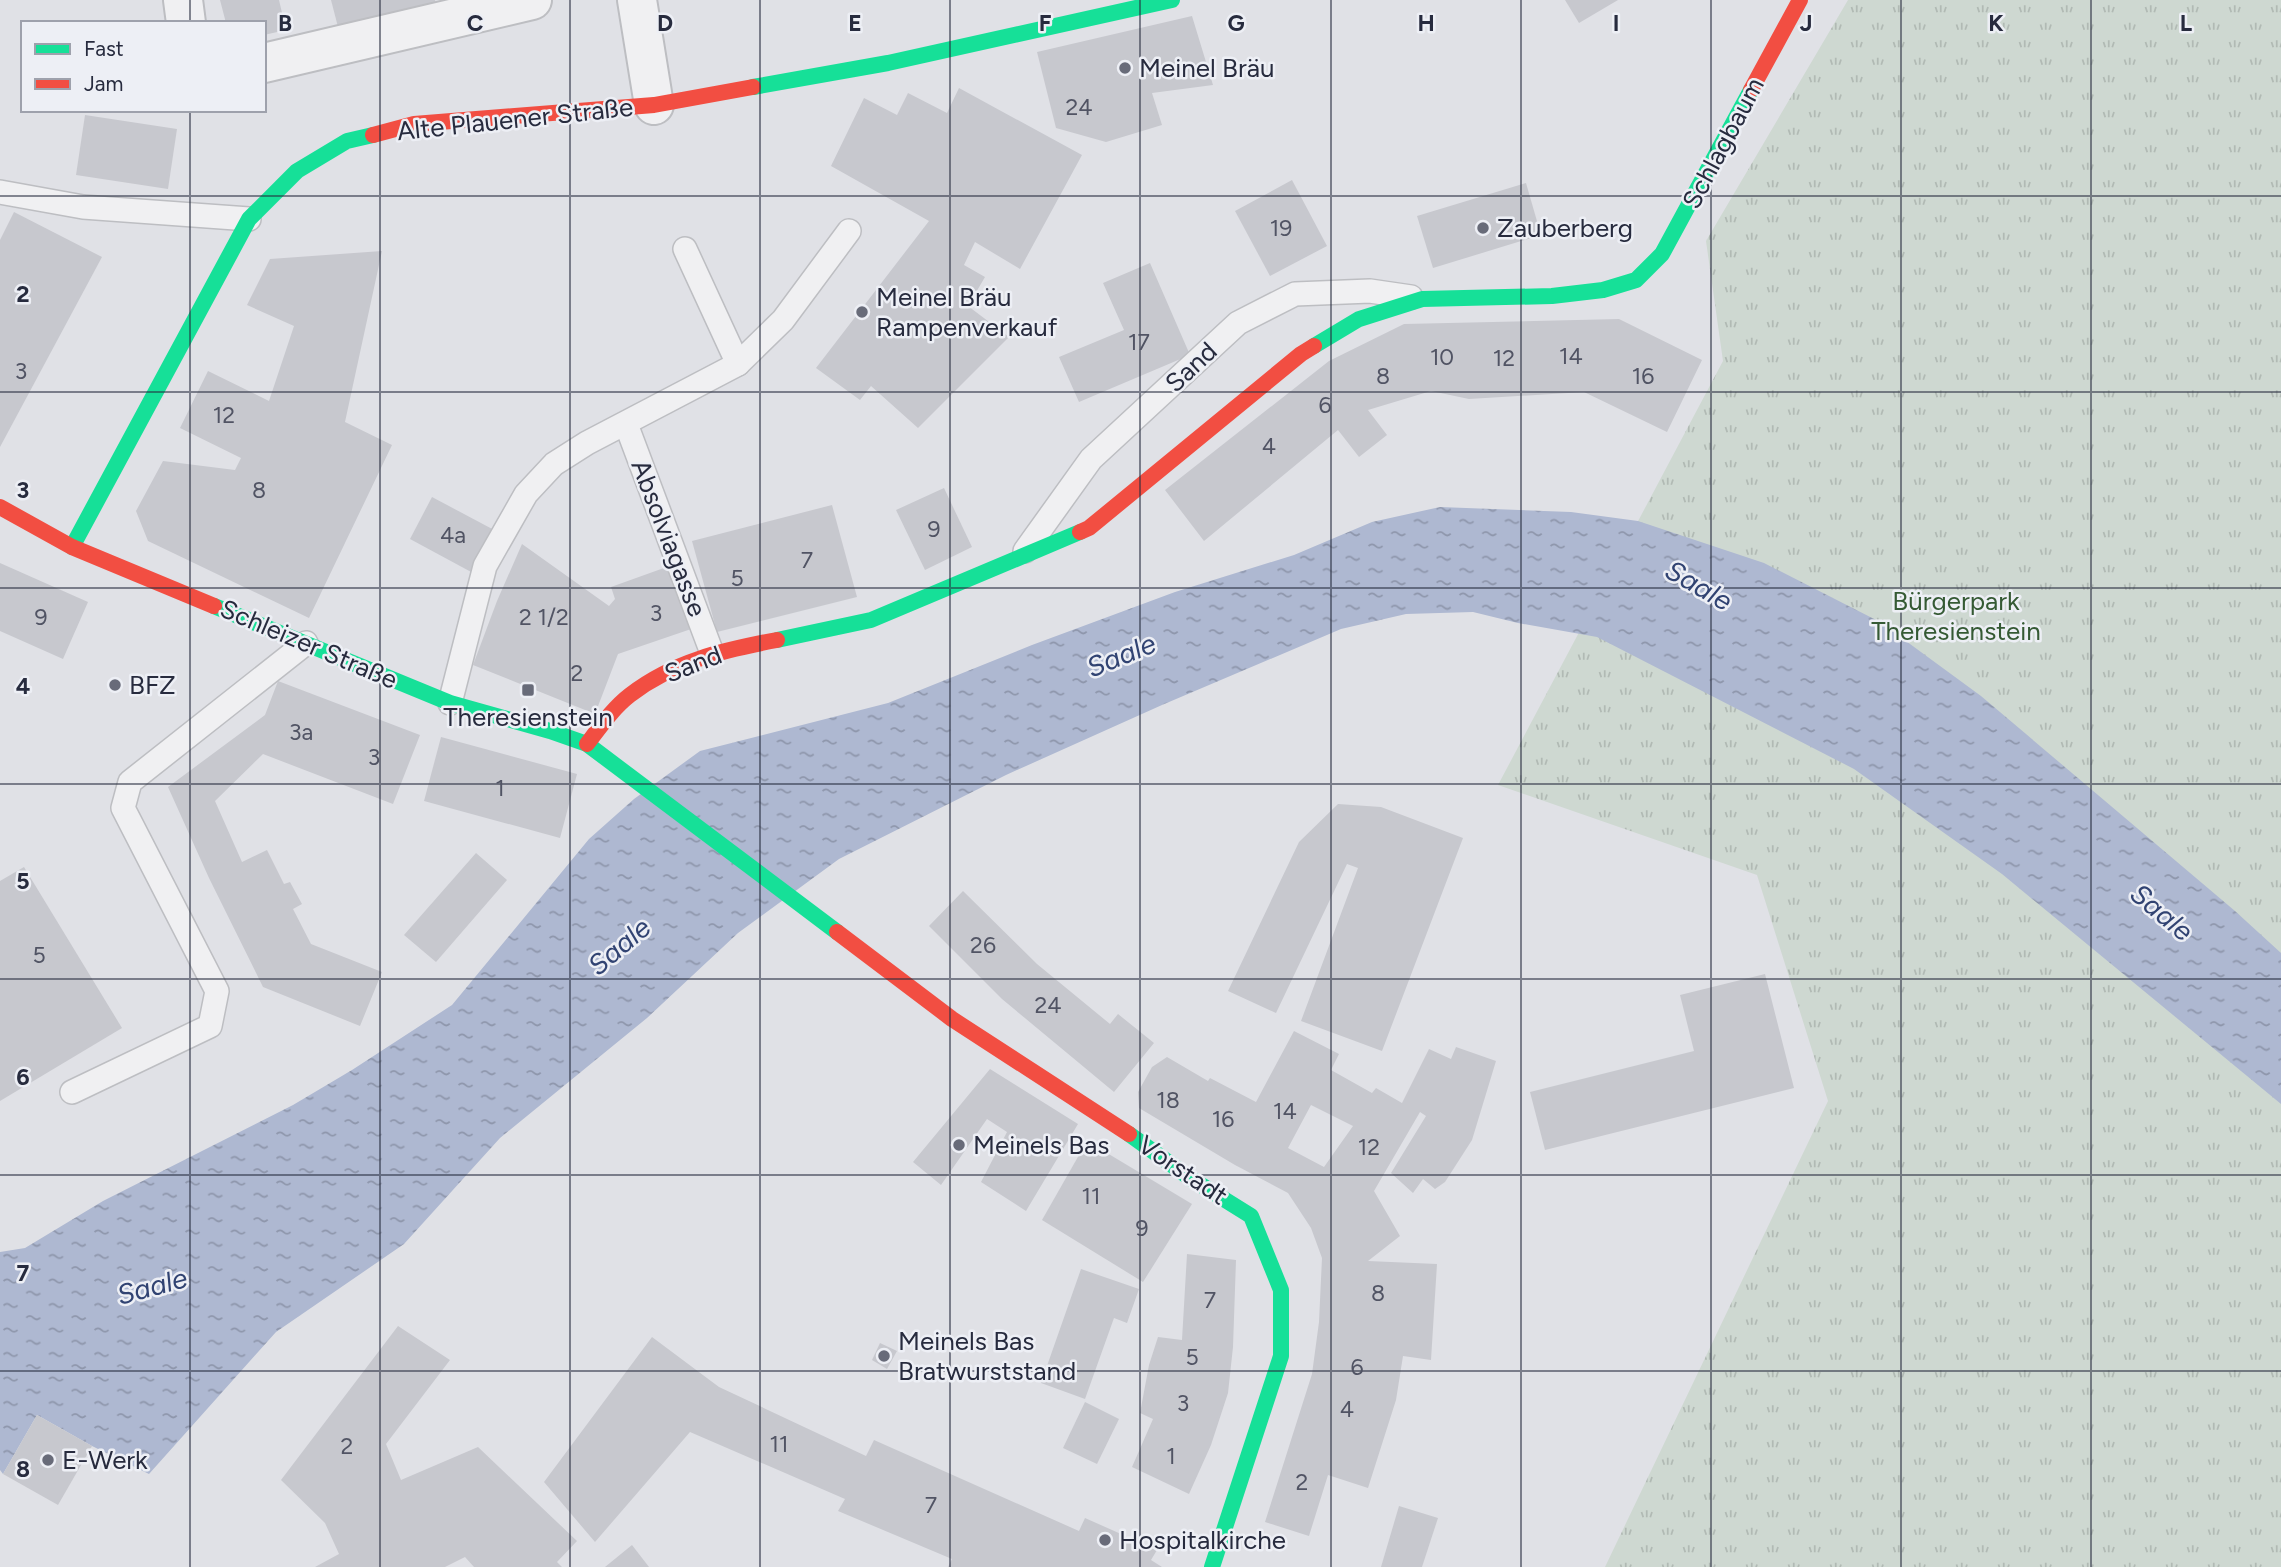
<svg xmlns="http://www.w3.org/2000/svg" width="2281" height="1567" font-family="Figtree,sans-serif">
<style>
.park{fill:url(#park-tufts)}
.water{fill:url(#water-ripples)}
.building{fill:#c7c8ce;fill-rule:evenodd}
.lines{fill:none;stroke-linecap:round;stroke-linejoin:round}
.lane-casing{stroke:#bdbec2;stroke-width:26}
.street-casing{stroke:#bdbec2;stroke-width:42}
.lane{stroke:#f0f0f2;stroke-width:23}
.street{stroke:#f0f0f2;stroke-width:38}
.fast{stroke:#16e098;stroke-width:16}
.jam{stroke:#f24e42;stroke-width:16}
.grid{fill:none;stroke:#272b3e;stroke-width:2;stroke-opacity:0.55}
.poi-dot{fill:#686b79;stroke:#edeff5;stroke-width:2.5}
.labels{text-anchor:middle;stroke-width:5;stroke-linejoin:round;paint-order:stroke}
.number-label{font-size:23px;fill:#515464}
.poi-label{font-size:26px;fill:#272b3e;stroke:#edeff5;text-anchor:start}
.street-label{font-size:26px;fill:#272b3e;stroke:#edeff5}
.park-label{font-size:26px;fill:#355a34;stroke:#edeff5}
.water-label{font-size:28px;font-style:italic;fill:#314372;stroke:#edeff5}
.grid-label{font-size:23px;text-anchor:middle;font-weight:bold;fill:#272b3e;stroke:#edeff5;stroke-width:5;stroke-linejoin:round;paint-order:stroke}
</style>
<defs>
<pattern id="park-tufts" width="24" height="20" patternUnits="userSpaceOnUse" patternTransform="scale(1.75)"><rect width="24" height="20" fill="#ced8d1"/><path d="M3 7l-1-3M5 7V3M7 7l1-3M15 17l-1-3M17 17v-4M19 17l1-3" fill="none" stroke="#b1bab4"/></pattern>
<pattern id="water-ripples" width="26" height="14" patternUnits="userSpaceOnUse" patternTransform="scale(1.75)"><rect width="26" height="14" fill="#aeb8d1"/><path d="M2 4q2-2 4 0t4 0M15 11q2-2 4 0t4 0" fill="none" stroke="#8e96ab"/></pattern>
</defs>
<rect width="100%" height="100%" fill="#e0e1e6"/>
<polygon class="park" points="1848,0 2281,0 2281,1567 1605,1567 1828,1101 1757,875 1498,785 1723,361 1706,241"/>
<polygon class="water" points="1440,507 1571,512 1638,521 1764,563 1880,622 1981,696 2235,911 2281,953 2281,1104 2002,874 1854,769 1597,637 1518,623 1473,612 1406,614 1341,629 1162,705 1006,775 839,859 738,933 647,1018 500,1138 404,1244 276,1332 149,1474 92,1446 37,1415 3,1474 0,1470 0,1252 25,1248 103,1201 293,1105 352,1070 452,1005 589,839 634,799 700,751 888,703 1032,645 1175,592 1294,555 1372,522"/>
<g class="building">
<polygon points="220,0 279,0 286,30 264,35 264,23 226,23"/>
<polygon points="331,0 435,0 436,4 338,27"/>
<polygon points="1565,0 1618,0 1579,23"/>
<polygon points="1192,16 1213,85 1152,93 1162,125 1106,142 1056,128 1037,52"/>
<polygon points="959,88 1082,155 1020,269 975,242 964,265 985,277 968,306 1009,337 918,428 871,386 860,400 816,368 929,221 831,166 864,98 897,115 908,93 947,113"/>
<polygon points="85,115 177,129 168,189 76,175"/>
<polygon points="1292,180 1327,246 1270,276 1235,211"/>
<polygon points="1526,183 1541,235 1433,268 1417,216"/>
<polygon points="14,212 102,257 0,447 0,240"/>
<polygon points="382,251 345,422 392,445 309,618 148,541 136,511 163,461 235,470 241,458 180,428 208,371 269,401 294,326 247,305 270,259"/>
<polygon points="1150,263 1190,355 1079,402 1059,357 1124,330 1103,283"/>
<polygon points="1619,319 1702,360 1667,432 1584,392 1469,399 1431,391 1368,410 1387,435 1359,457 1338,430 1204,541 1165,490 1329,361 1404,324"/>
<polygon points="944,488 972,547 925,570 896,510"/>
<polygon points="432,497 496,531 473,573 410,539"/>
<polygon points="832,505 857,597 717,632 692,541"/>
<polygon points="522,544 609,606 615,599 611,587 675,564 697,627 618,654 595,714 473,665 497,601"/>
<polygon points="0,563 88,602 63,659 0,631"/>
<polygon points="278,681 420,735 393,804 263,754 215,801 242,862 267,850 284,884 290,882 302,904 293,909 311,944 382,972 360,1026 263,987 209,878 168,787 265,715"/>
<polygon points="441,737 577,774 560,838 424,801"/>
<polygon points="1338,804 1381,807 1463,838 1382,1051 1301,1021 1358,868 1347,864 1276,1013 1228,991 1299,842"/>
<polygon points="476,853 507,880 436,962 404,935"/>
<polygon points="24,867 122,1028 0,1101 0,881"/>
<polygon points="963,891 1037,964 1110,1024 1118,1014 1154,1043 1114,1092 1002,999 929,926"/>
<polygon points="1765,974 1794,1088 1545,1150 1530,1092 1694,1051 1680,995"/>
<path d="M1294 1031 1339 1054 1331 1070 1372 1093 1376 1088 1402 1103 1429 1049 1451 1059 1456 1047 1496 1061 1472 1140 1445 1182 1435 1189 1423 1179 1413 1193 1391 1173 1426 1116 1420 1112 1374 1191 1400 1236 1368 1261 1437 1264 1431 1360 1403 1356 1396 1400 1368 1488 1328 1475 1309 1536 1265 1522 1312 1374 1319 1322 1322 1258 1311 1228 1288 1193 1235 1165 1139 1108 1138 1092 1152 1067 1167 1057 1208 1081 1210 1078 1256 1102ZM1311 1105 1353 1126 1324 1167 1288 1148Z"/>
<polygon points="990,1069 1078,1124 1026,1211 981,1182 1007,1132 987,1119 941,1185 913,1162"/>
<polygon points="1087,1141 1192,1204 1143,1282 1042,1220"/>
<polygon points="1187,1254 1236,1260 1233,1347 1228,1393 1211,1445 1189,1494 1132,1467 1153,1419 1140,1413 1149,1365 1158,1337 1182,1340"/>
<polygon points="1081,1269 1139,1289 1127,1323 1114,1318 1085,1399 1041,1383"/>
<polygon points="398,1326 450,1360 386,1444 401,1480 478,1447 577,1541 557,1562 562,1567 474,1567 465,1557 445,1567 315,1567 339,1554 325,1523 281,1480"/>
<polygon points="652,1337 719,1387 866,1456 874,1440 1079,1531 1085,1518 1157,1550 1151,1560 1162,1567 948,1567 952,1559 838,1511 845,1499 690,1432 595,1542 544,1482"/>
<polygon points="880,1343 897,1351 887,1369 872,1360"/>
<polygon points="1085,1402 1119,1419 1097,1464 1063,1448"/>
<polygon points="37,1415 92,1446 58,1505 3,1474"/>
<polygon points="1399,1506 1438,1518 1422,1567 1381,1567"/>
<polygon points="632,1545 649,1567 605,1567"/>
</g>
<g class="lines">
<defs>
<g id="lane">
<polyline points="0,192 83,207 249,219"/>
<polyline points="685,249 738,364"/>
<polyline points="626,424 712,653"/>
<polyline points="1025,551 1091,459 1238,323 1295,294 1370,291 1411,297"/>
<polyline points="450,703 485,566 526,494 554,464 587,443 738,364 783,320 849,231"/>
<polyline points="72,1092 210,1026 217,991 123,808 130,782 306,643"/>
</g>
<g id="street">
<polyline points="183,0 186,23"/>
<polyline points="637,0 654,105"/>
<polyline points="264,63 532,0"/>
</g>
</defs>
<use href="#lane" class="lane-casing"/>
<use href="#street" class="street-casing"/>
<use href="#lane" class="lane"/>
<use href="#street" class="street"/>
<g class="fast">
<polyline points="753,87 888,63 1172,0"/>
<polyline points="1314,346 1359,319 1422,299 1552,296 1603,290 1636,280 1662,254 1751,90"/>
<polyline points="72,547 249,219 297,171 347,141 373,135"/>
<polyline points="214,606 450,703 550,731 587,744 837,932"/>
<polyline points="777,640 871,620 1080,532"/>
<polyline points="1129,1134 1190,1178 1251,1216 1281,1290 1281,1356 1212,1567"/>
</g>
<g class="jam">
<polyline points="1751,90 1800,0"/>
<polyline points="373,135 414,124 654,105 753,87"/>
<polyline points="0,507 72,547 214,606"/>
<polyline points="1080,532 1089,528 1301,354 1314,346"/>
<path d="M587 744C600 727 613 708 630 695 674 661 724 650 777 640"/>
<polyline points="837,932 952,1019 1129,1134"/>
</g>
</g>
<path class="grid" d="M190 0V23M380 0V1567M570 0V1567M760 0V1567M950 0V1567M1140 0V1567M1331 0V1567M1521 0V1567M1711 0V1567M1901 0V1567M2091 0V1567M190 110V1567M0 196H2281M0 392H2281M0 588H2281M0 784H2281M0 979H2281M0 1175H2281M0 1371H2281"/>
<g class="poi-dot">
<circle cx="1125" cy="68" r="7"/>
<circle cx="1483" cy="228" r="7"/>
<circle cx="862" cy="312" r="7"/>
<circle cx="115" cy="685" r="7"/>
<rect x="521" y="683" width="14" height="14" rx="3.5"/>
<circle cx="959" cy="1145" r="7"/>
<circle cx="884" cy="1356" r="7"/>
<circle cx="48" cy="1460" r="7"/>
<circle cx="1105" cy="1540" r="7"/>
</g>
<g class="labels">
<g class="number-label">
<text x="1079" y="115">24</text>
<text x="1281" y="236">19</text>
<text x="1139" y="350">17</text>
<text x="1571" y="364">14</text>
<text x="1442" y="365">10</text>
<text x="1504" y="366">12</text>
<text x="21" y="379">3</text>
<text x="1383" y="384">8</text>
<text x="1643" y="384">16</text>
<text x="1325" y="413">6</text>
<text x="224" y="423">12</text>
<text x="1269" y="454">4</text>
<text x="259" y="498">8</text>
<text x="934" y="537">9</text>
<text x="453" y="543">4a</text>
<text x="807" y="568">7</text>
<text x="737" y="586">5</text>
<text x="656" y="621">3</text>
<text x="41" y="625">9</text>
<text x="544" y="625">2 1/2</text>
<text x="577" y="681">2</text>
<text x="301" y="740">3a</text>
<text x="374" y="765">3</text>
<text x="500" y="796">1</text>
<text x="983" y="953">26</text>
<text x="39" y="963">5</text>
<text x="1048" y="1013">24</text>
<text x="1168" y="1108">18</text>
<text x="1285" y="1119">14</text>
<text x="1223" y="1127">16</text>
<text x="1369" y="1155">12</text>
<text x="1091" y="1204">11</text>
<text x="1142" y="1236">9</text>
<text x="1378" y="1301">8</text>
<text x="1210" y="1308">7</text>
<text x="1192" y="1365">5</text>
<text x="1357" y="1375">6</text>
<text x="1183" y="1411">3</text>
<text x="1347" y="1417">4</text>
<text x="779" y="1452">11</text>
<text x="347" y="1454">2</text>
<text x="1171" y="1464">1</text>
<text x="1302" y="1490">2</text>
<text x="931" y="1513">7</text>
</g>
<g class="poi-label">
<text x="1139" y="77">Meinel Bräu</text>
<text x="1497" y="237">Zauberberg</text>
<text x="876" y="306">Meinel Bräu<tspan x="876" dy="30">Rampenverkauf</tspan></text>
<text x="129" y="694">BFZ</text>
<text x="528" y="726" text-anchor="middle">Theresienstein</text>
<text x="973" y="1154">Meinels Bas</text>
<text x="898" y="1350">Meinels Bas<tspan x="898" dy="30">Bratwurststand</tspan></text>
<text x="62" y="1469">E-Werk</text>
<text x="1119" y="1549">Hospitalkirche</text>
</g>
<g class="street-label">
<text transform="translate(515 119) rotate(-6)" y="9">Alte Plauener Straße</text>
<text transform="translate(1723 143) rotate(-62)" y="9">Schlagbaum</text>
<text transform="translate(1191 367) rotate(-43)" y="9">Sand</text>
<text transform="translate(669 538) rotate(69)" y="9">Absolviagasse</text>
<text transform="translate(309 644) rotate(23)" y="9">Schleizer Straße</text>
<text transform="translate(693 664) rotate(-21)" y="9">Sand</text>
<text transform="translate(1183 1170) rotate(34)" y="9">Vorstadt</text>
</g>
<g class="park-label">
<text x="1956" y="610">Bürgerpark<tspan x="1956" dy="30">Theresienstein</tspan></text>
</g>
<g class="water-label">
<text transform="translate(1699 585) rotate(30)" y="10">Saale</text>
<text transform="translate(1121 655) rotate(-22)" y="10">Saale</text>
<text transform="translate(2162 912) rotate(40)" y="10">Saale</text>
<text transform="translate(619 946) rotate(-40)" y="10">Saale</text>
<text transform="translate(152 1286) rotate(-15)" y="10">Saale</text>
</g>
</g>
<g class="grid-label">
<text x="285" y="31">B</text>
<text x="475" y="31">C</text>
<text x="665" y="31">D</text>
<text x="855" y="31">E</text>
<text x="1045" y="31">F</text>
<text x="1236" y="31">G</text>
<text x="1426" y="31">H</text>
<text x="1616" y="31">I</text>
<text x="1806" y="31">J</text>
<text x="1996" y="31">K</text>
<text x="2186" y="31">L</text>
<text x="23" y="302">2</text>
<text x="23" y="498">3</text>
<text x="23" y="694">4</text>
<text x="23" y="889">5</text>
<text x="23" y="1085">6</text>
<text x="23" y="1281">7</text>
<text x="23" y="1477">8</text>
</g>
<rect x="21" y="21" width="245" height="91" fill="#edeff5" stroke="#9ea1ac" stroke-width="2"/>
<rect x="35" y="44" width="35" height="10" fill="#16e098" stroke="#9ea1ac" stroke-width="2"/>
<text x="84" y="56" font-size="21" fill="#272b3e">Fast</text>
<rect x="35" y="79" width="35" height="10" fill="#f24e42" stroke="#9ea1ac" stroke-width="2"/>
<text x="84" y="91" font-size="21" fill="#272b3e">Jam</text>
</svg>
